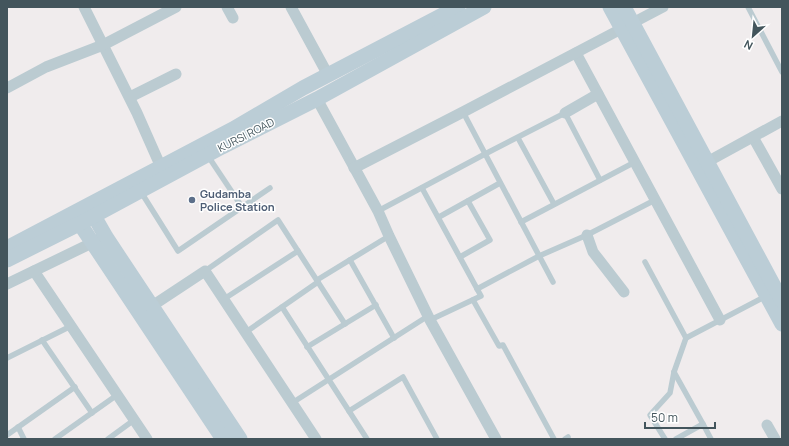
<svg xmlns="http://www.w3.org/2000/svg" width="789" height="446" font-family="Manrope,sans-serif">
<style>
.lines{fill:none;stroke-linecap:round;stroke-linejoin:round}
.lane{stroke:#bbcbd1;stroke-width:5.5}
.street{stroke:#bbcbd1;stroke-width:11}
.secondary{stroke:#bbcdd6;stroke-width:15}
.service-dot{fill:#5c6f8a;stroke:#fff;stroke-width:1.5}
.labels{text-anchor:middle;stroke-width:3;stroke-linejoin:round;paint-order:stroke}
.street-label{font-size:11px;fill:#43555c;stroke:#fff}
.service-label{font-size:11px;font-weight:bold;fill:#4e5e75;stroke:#fff;text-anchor:start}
</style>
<rect width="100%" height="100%" fill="#f0eced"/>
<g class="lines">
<g class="lane">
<polyline points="748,7 782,72"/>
<polyline points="463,112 553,282"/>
<polyline points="518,138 554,204"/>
<polyline points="208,156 242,207"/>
<polyline points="422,188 481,296 430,320"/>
<polyline points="141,192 178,251 270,188"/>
<polyline points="378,211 485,154 565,113 600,180"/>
<polyline points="439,217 500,183"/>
<polyline points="521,222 635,162"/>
<polyline points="460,257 490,240 468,201"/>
<polyline points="350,260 394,338"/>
<polyline points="645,262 686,338 766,296"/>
<polyline points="205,271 278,220 345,324"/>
<polyline points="317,280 389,236"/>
<polyline points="477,289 539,256 587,235 655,200"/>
<polyline points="224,299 298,251"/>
<polyline points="473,300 499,346 503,345 554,439"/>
<polyline points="282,307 367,439"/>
<polyline points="246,332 318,282"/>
<polyline points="42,340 92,413"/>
<polyline points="307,347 376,305"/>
<polyline points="7,358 71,326"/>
<polyline points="674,372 703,424"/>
<polyline points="292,403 428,316"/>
<polyline points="349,411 403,377 437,439"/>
<polyline points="18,427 24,439"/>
<polyline points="7,435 75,387"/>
<polyline points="55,439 117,395"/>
<polyline points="108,439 134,420"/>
<polyline points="565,439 568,437"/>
<polyline points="665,439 650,415 670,393 674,372 686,338"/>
<polyline points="676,439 703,424 711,439"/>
</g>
<g class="street">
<polyline points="84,7 137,113 164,174"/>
<polyline points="227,7 233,18"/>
<polyline points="291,7 328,75"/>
<polyline points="576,53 720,320"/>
<polyline points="7,88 46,67 103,45 176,7"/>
<polyline points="130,97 176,74"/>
<polyline points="317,99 378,211 389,236 430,320 496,439"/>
<polyline points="565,113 598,94"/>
<polyline points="753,137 782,189"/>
<polyline points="707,162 782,121"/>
<polyline points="354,168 463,112 663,7"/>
<polyline points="587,235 593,252 624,292"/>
<polyline points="34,271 147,439"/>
<polyline points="7,284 98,240"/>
<polyline points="152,306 205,271 316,439"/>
<polyline points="767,425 775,439"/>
</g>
<g class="secondary">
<polyline points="610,7 782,324"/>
<polyline points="624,7 782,301"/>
<polyline points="90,209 106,237 240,439"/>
<polyline points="74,215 223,439"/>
<polyline points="7,248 233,129 303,88 458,7"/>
<polyline points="7,260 79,224 222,147 317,99 484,7"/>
</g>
</g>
<circle class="service-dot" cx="192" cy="200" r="4"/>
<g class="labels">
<g class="street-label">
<text transform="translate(246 135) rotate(-27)" y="4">KURSI ROAD</text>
</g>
<g class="service-label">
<text x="200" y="198">Gudamba<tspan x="200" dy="13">Police Station</tspan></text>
</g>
</g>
<rect width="789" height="446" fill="none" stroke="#43555c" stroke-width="16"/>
<g transform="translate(753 36) rotate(207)" stroke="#ffffff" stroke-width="3" paint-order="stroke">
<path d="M0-3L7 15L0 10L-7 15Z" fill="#43555c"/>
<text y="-6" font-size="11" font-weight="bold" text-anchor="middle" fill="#43555c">N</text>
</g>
<path d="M645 422v6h70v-6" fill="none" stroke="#43555c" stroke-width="2"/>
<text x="651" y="422" font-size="12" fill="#43555c" stroke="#ffffff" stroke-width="3" paint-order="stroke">50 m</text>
</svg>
